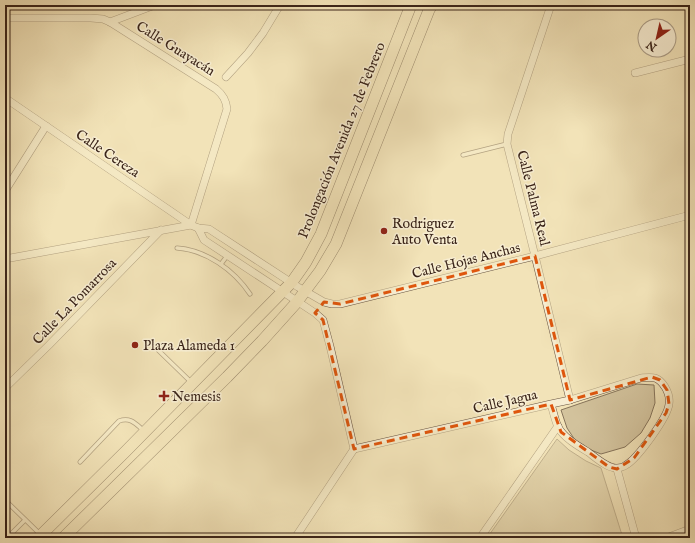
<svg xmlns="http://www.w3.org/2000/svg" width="695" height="543" font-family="'IM FELL English',serif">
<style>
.green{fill:#d3c39d;stroke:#86745b}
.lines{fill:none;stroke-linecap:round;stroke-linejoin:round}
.lane-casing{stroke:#685441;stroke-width:5}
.street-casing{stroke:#685441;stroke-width:8}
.primary-casing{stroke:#3a2419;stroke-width:12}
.lane{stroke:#f7edd1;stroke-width:3.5}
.street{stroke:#f7edd1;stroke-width:7}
.primary{stroke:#f2e3b8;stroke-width:11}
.marked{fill:none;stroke:#df560d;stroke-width:3;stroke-dasharray:8 5;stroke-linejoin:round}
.poi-dot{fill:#8f2418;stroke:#f7edd1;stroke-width:1.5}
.labels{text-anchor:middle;stroke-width:3;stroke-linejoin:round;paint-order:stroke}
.street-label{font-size:14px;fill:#3a2419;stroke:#f7edd1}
.poi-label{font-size:14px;fill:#3a2419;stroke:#f7edd1;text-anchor:start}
</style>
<rect width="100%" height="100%" fill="#f2e3b8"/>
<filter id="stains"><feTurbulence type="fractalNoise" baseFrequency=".005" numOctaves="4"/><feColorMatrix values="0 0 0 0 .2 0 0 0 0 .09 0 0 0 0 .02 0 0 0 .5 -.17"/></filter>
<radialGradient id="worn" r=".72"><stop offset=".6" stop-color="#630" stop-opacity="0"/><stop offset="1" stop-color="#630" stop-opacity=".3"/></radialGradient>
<g class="green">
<polygon points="637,384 654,385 655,403 650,418 641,433 625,447 601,454 591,450 575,440 567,428 561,410"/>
<polygon points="557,439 569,450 586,461 601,468 622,535 608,538 487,538"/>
</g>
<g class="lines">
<defs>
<g id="lane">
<polyline points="463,155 507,144"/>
<path d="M177 248C206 250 234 270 250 294"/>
<polyline points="221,264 227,256"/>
<polyline points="158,350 192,383"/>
<path d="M80 462 119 421C130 417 135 423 143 430"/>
<polyline points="5,500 40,534"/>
<polyline points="7,538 25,520"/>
</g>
<g id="street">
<polyline points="551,5 508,134 507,144 535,256 570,400"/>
<path d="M5 18H91L103 19 110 22 216 89C223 95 226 100 227 109L191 225 5 259"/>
<polyline points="110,22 155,5"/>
<polyline points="635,73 690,59"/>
<polyline points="226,77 248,53 263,33 280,5"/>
<polyline points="5,98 191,225 198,228 209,229 298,287 324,302 332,304 340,304 535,256 690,215"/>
<polyline points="5,191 46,126"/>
<polyline points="198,228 204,240 315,313 323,320 330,346 354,449"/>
<polyline points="5,388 49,345 161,230"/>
<path d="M354 449 551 404 570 400 641 378C653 377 658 376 665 387 668 392 670 398 669 404 668 417 637 459 626 465 624 467 619 468 617 468 608 469 595 457 588 452 578 446 564 438 558 427 555 420 553 411 551 404"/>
<polyline points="617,469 636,538"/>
<polyline points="295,538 354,449"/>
<polyline points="480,538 558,426"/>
<polyline points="666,538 690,529"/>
</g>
<g id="primary">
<polyline points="38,538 126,451 292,282 306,262 321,234 411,5"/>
<polyline points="63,538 227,377 262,341 297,302 305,291 320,271 336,244 429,10 432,5"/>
</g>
</defs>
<use href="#lane" class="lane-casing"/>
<use href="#street" class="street-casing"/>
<use href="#primary" class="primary-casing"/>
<use href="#lane" class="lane"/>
<use href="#street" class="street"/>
<use href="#primary" class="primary"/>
</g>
<path d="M0 0H695V543H0ZM535 256 570 400 652 377 660 380 667 390 669 404 666 413 634 458 617 469 609 467 561 432 551 404 354 449 323 320 315 313 324 302 340 304Z" fill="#f2e3b8" fill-opacity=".55" fill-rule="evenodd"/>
<path class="marked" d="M535 256 570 400 652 377 660 380 667 390 669 404 666 413 634 458 617 469 609 467 561 432 551 404 354 449 323 320 315 313 324 302 340 304Z"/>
<g class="poi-dot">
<circle cx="384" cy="231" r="4"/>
<circle cx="135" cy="345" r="4"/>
<path d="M162 390h4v4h4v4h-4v4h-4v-4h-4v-4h4z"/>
</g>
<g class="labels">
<g class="street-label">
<text transform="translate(176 48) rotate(32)" y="5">Calle Guayacán</text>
<text transform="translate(341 140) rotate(-68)" y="5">Prolongación Avenida 27 de Febrero</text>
<text transform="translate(108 153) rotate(34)" y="5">Calle Cereza</text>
<text transform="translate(534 198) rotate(76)" y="5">Calle Palma Real</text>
<text transform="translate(466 260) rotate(-14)" y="5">Calle Hojas Anchas</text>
<text transform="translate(74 301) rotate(-46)" y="5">Calle La Pomarrosa</text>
<text transform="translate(505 401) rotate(-13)" y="5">Calle Jagua</text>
</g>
<g class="poi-label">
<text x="392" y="228">Rodriguez<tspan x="392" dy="16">Auto Venta</tspan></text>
<text x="143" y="350">Plaza Alameda 1</text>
<text x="172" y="401">Nemesis</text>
</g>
</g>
<rect width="695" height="543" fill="none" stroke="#f2e3b8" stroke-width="20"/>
<rect x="6" y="6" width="683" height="531" fill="none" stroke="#3a2419" stroke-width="2"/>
<rect x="10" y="10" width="675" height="523" fill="none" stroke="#3a2419"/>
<g transform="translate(657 38) rotate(214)"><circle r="19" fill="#f7edd1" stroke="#ab9d87"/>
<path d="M0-3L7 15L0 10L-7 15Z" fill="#8f2418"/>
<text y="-6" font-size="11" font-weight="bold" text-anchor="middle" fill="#3a2419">N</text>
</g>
<rect width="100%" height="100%" filter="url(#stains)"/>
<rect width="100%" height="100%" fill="url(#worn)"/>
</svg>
